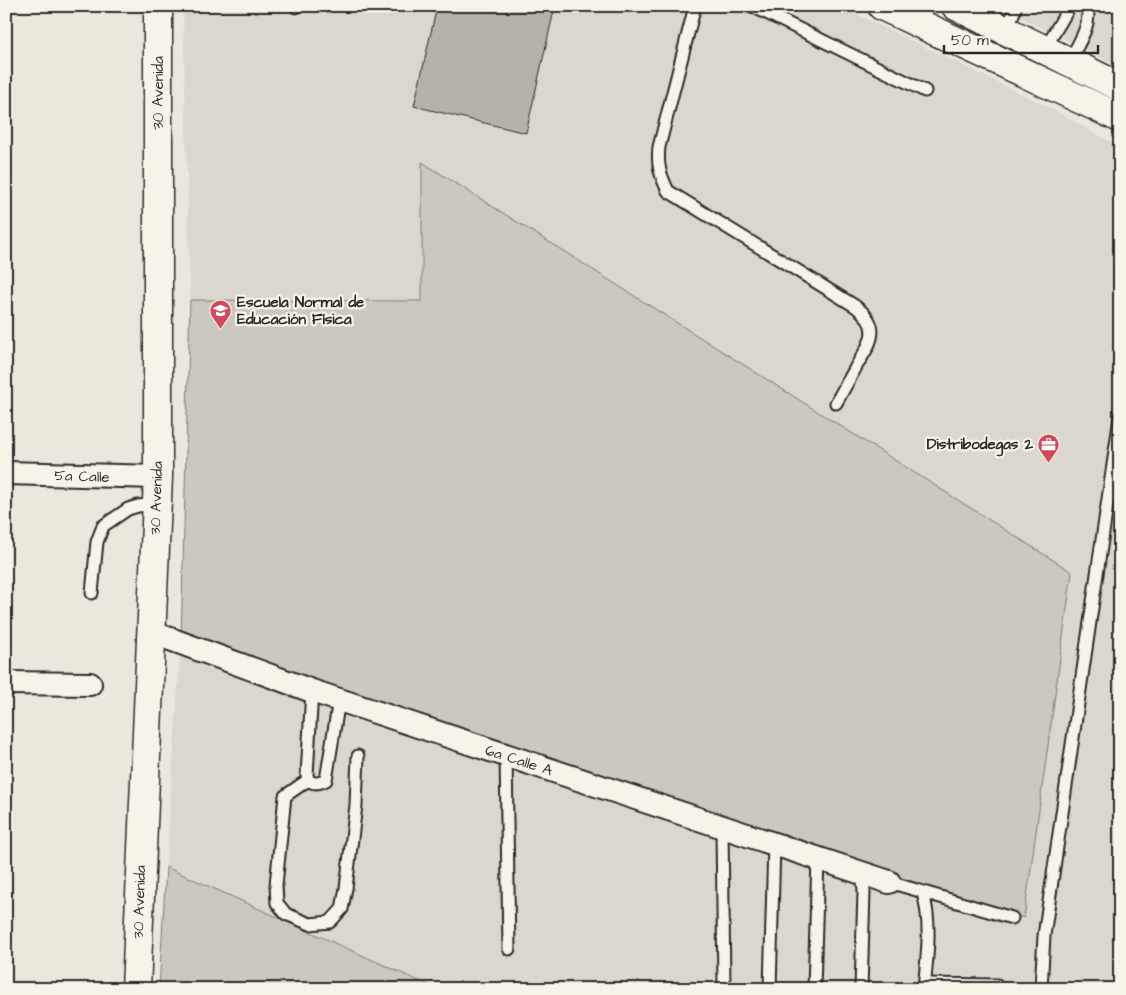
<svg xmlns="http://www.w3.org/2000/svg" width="1126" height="995" font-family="'Architects Daughter',sans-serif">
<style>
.built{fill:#dbd7ce}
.green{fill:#cbc8bf;stroke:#7b7a75}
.building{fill:#b5b2ab;stroke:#2b2b2b}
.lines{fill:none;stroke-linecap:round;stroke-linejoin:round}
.service-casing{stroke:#2b2b2b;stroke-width:15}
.minor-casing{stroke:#2b2b2b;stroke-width:26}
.tertiary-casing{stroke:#2b2b2b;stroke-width:31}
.primary-casing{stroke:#2b2b2b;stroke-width:31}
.service{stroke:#f7f3e8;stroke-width:11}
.minor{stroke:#f7f3e8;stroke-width:22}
.tertiary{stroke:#f7f3e8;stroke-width:28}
.primary{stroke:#f7f3e8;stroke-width:28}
.labels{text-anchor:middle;stroke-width:4.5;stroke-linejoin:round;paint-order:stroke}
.street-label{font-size:15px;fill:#2b2b2b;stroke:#f7f3e8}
.poi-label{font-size:15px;font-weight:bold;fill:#2b2b2b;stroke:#f7f3e8;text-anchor:start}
</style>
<rect width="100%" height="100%" fill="#ebe7dd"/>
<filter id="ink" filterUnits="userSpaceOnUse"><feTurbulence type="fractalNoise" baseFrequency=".02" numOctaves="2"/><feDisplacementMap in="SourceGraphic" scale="10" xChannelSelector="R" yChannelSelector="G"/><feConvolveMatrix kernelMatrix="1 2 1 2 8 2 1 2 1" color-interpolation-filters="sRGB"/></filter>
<g filter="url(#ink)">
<g class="built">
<polygon points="183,6 840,6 1047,106 1120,147 1120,989 437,989 166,867 181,641 1024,918 422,163 422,301 190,300"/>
<polygon points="998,6 1120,6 1120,67"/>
</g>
<g class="green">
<polygon points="422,162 1072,572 1024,918 181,641 190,300 422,301"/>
<polygon points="166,867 437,989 159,989"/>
</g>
<g class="building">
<polygon points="437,6 555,6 526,133 414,106"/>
<polygon points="1105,6 1120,6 1120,13"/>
<polygon points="1120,244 1120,259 1114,255"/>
</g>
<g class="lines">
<defs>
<g id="service">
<path d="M695 6 659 147C657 166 660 174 668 191L855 306C882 326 872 341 857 365 850 378 843 390 836 403"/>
<polyline points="752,6 925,91"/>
<polyline points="296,7 296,6"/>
<polyline points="1007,31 1016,6"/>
<polyline points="1044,50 1070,6"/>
<path d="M1069 62C1077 45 1092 26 1087 6"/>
<polyline points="92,593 97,542 103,526 128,509 138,506 157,504"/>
<polyline points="506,756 509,949"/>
<polyline points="308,780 285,796 276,885 277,903 286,914 310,924 330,922 342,909 346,888 356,805 358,756"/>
<path d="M308 780C314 785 320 783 326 780L339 700"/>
<polyline points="308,780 307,775 312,691"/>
<polyline points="722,828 724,985 725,989"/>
<polyline points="889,882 1012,918"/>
<path d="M923 893C932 925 927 956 924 989"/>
<polyline points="925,984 997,985"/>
<polyline points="770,989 774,844"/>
<polyline points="814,989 818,858"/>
<polyline points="861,989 864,891 862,873"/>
<polyline points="1041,989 1044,936 1120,417"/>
</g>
<g id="minor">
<polyline points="6,473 158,477"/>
<polyline points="151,632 312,691 889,882"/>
<polyline points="6,683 90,684"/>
</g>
<polyline id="tertiary" points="136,989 158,477 158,6"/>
<g id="primary">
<polyline points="882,6 1120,118"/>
<polyline points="956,6 1120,87"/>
</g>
</defs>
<use href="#service" class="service-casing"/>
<use href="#minor" class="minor-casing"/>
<use href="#tertiary" class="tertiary-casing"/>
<use href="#primary" class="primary-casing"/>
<use href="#service" class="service"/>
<use href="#minor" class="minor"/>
<use href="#tertiary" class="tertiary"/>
<use href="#primary" class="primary"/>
</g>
</g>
<defs>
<symbol id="school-pin" viewBox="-11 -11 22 30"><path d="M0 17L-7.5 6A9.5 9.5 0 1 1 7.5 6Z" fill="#d1495b" stroke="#f7f3e8"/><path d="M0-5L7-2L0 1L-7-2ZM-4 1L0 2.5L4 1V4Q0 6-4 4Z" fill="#fff"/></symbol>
<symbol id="office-pin" viewBox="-11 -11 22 30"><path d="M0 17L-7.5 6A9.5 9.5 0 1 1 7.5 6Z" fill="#d1495b" stroke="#f7f3e8"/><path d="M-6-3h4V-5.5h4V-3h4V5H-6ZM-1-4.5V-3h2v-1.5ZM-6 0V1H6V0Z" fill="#fff"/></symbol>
</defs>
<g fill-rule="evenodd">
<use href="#school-pin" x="208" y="298" width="25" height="34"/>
<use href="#office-pin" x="1036" y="432" width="25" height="34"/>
</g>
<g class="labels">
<g class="street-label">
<text transform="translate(158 93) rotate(-90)" y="5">30 Avenida</text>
<text transform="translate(82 476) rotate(2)" y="5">5a Calle</text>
<text transform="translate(156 498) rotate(-88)" y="5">30 Avenida</text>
<text transform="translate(519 760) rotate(18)" y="5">6a Calle A</text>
<text transform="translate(139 902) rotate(-88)" y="5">30 Avenida</text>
</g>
<g class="poi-label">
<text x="237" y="307">Escuela Normal de<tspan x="237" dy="17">Educación Física</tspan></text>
<text x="1033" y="449" text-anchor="end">Distribodegas 2</text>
</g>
</g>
<rect width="1126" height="995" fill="none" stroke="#f7f3e8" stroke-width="25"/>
<rect x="12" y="12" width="1101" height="970" fill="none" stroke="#2b2b2b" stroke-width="2" filter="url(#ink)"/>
<path d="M944 45v8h154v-8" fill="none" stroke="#2b2b2b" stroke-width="2.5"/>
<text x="951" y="45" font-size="15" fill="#2b2b2b" stroke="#f7f3e8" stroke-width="4" paint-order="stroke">50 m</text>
</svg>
